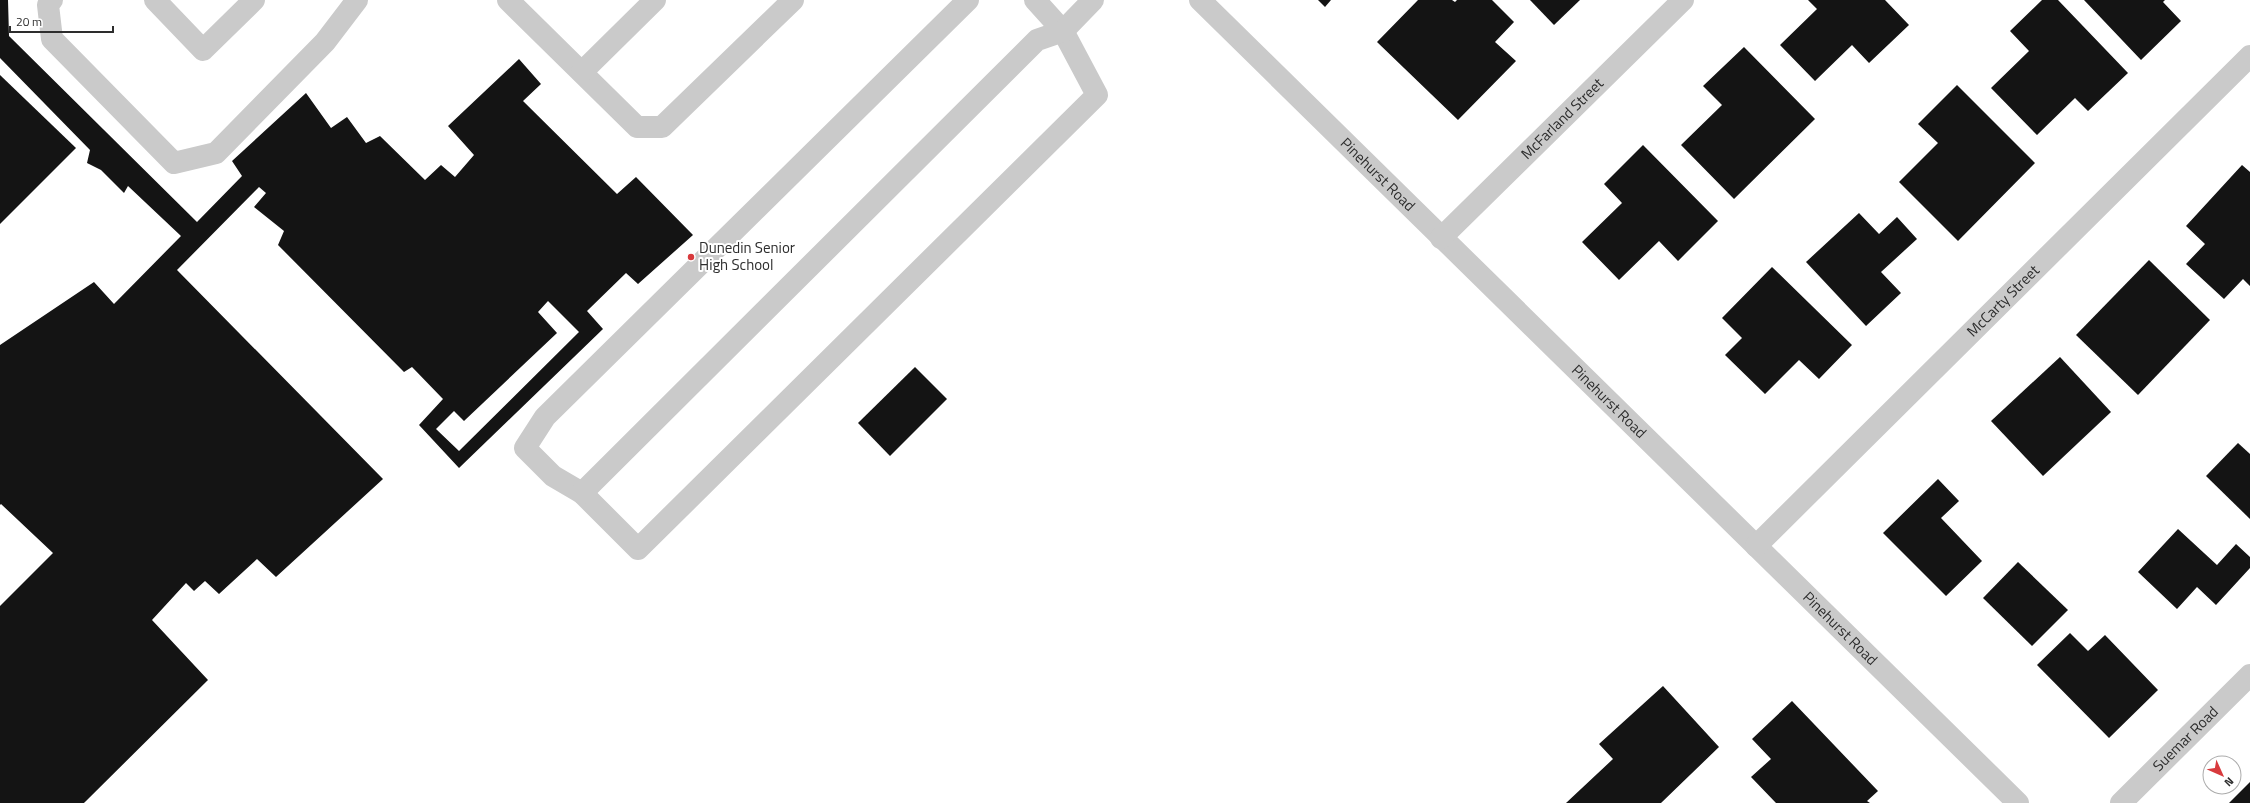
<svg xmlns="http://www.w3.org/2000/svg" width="2250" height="803" font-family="'Titillium Web',sans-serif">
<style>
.building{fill:#141414;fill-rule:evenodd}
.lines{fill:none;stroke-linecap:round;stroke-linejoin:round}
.minor{stroke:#cacaca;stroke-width:22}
.poi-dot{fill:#d83a3d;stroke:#fff;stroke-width:1.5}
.labels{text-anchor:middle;stroke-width:4;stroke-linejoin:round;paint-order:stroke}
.street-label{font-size:15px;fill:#2d2d2d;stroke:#fff}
.poi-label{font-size:15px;fill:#2d2d2d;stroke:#fff;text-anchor:start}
</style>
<rect width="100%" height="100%" fill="#fff"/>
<g class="building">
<path d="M0 0H8L9 36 197 222 242 176 232 161 306 93 331 128 347 117 366 143 380 136 425 180 441 165 455 177 474 155 448 126 519 59 541 84 523 101 617 194 636 177 693 235 638 284 626 273 587 311 603 329 459 468 419 425 443 399 412 367 404 372 278 245 284 231 254 207 266 193 259 187 177 270 383 479 276 577 257 559 219 594 205 581 194 591 186 583 152 620 208 680 84 803H0V606L53 553 1 504 0 505V345L94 282 114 304 181 236 128 186 124 193 101 170 87 163 90 150 0 58ZM548 301 579 332 459 451 436 429 454 411 464 421 557 333 538 312Z"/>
<polygon points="1318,0 1331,0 1325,7"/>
<polygon points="1418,0 1452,0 1455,2 1457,0 1492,0 1514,22 1495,42 1516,61 1458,120 1377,42"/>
<polygon points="1530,0 1580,0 1554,25"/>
<polygon points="1808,0 1885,0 1909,25 1869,63 1852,45 1815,81 1780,45 1817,9"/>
<polygon points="2042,0 2058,0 2128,73 2088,111 2075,98 2037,135 1991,88 2029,51 2010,31"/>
<polygon points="2084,0 2165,0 2163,2 2181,21 2141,60"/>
<polygon points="1744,47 1815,119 1734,199 1681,145 1722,105 1703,86"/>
<polygon points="0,75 76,148 0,224"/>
<polygon points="1957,85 2035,163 1958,241 1899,182 1938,143 1918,124"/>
<polygon points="1643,145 1718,221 1678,261 1659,241 1619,280 1582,242 1622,203 1604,184"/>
<polygon points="2242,165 2250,172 2250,286 2243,279 2224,299 2186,264 2205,244 2186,226"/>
<polygon points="1859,213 1879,234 1897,217 1917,239 1881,272 1901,293 1866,326 1806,262"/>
<polygon points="2149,260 2210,320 2138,395 2076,335"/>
<polygon points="1772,267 1852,345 1819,379 1799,360 1765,394 1725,355 1742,338 1722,318"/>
<polygon points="2060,357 2111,412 2043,476 1991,421"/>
<polygon points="915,367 947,399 890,456 858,423"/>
<polygon points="2238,443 2250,454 2250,519 2206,476"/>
<polygon points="1938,479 1959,501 1941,518 1982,561 1946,596 1883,533"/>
<polygon points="2178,529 2217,565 2236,544 2250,557 2250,568 2216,605 2197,587 2177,609 2138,572"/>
<polygon points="2018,562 2068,610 2032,646 1983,598"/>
<polygon points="2070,633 2088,651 2105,635 2158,690 2109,738 2037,665"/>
<polygon points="1663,686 1719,747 1661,803 1566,803 1613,759 1599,744"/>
<polygon points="1792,701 1878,791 1867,801 1870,803 1776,803 1751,777 1771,759 1752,739"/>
<polygon points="2250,782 2250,803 2229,803"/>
</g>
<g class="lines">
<g class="minor">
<polyline points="52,0 48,5 52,39 174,163 216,153 325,42 357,0"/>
<polyline points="155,0 203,50 254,0"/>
<polyline points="508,0 637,127 662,127 793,0"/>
<polyline points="968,0 545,417 525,448 553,476 582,493 638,549 1097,95 1063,31 1035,0"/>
<path id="s1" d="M1200 0 2018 803"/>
<polyline points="582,72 655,0"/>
<path id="s2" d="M1441 238 1683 0"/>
<polyline points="582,493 1037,40 1063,31 1093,0"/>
<path id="s3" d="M1756 546 2250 56"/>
<path id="s4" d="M2121 803 2250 675"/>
</g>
</g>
<circle class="poi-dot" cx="691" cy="257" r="4"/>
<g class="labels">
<g class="street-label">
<text dy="5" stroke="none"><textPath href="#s2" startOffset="170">McFarland Street</textPath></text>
<text dy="5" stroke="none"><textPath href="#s1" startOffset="249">Pinehurst Road</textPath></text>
<text dy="5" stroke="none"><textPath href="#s3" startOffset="348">McCarty Street</textPath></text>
<text dy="5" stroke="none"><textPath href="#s1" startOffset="573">Pinehurst Road</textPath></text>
<text dy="5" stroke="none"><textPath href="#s1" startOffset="897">Pinehurst Road</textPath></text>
<text dy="5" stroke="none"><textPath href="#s4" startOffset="91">Suemar Road</textPath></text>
</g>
<g class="poi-label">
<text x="699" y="253">Dunedin Senior<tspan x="699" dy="17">High School</tspan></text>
</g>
</g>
<g transform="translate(2222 775) rotate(135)"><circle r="19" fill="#ffffff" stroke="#ababab"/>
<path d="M0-3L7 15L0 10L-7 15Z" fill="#d83a3d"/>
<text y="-6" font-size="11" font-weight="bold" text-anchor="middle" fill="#2d2d2d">N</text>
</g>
<path d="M10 26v6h103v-6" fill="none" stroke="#2d2d2d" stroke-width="2"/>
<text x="16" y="26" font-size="12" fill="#2d2d2d" stroke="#ffffff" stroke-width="3" paint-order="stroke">20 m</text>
</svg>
